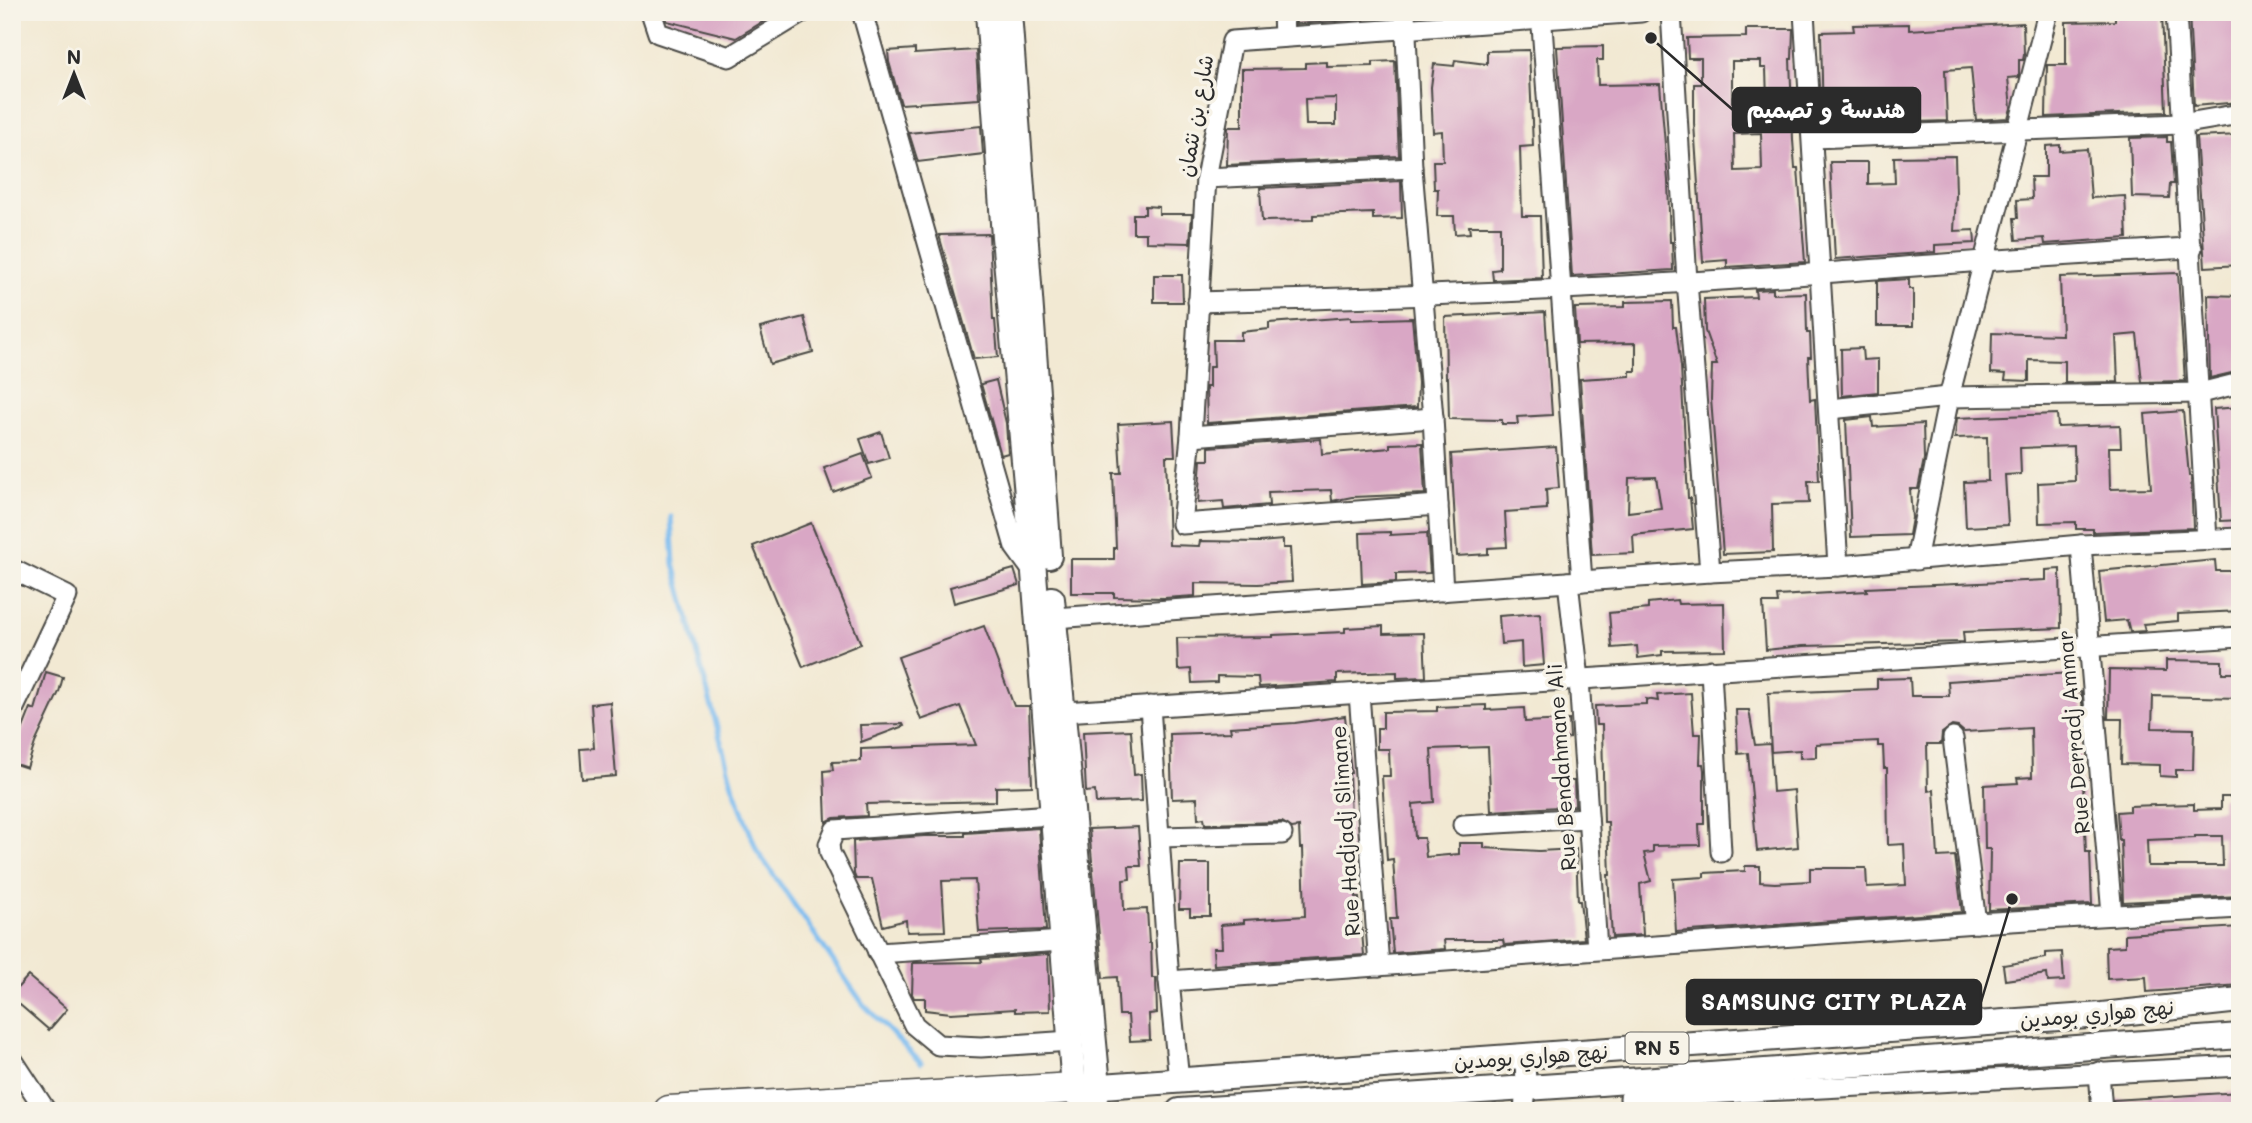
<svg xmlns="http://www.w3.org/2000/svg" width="2252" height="1123" font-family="Mali,'Playpen Sans Arabic',sans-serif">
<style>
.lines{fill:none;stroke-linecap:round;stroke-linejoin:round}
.stream{stroke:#7bbcf0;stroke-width:5}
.building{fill:#d9a7c5;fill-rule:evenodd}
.minor-casing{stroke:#494844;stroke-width:23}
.major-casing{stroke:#494844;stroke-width:28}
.highway-casing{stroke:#494844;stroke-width:33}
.minor{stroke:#fff;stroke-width:19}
.major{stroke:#fff;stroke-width:24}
.highway{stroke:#fff;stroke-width:30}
.labels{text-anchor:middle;stroke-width:7;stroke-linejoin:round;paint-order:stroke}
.shield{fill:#f7f3e8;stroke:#686764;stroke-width:2}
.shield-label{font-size:19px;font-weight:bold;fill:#2b2b2b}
.street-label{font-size:21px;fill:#2b2b2b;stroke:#f7f3e8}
.leader{fill:none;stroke:#2b2b2b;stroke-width:2.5}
.callout-dot{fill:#2b2b2b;stroke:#f7f3e8;stroke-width:2.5}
.callout{fill:#2b2b2b;stroke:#2b2b2b;stroke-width:2.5}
.callout-label{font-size:23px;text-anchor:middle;font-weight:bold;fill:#fff}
</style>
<rect width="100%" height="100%" fill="#f7f3e8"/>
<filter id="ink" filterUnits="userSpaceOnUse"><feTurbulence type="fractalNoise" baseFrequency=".0143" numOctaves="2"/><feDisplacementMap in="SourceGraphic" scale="14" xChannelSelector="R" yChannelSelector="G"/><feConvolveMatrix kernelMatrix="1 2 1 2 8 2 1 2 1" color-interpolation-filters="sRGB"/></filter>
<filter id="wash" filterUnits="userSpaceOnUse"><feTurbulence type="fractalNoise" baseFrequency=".00686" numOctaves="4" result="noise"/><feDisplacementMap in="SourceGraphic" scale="28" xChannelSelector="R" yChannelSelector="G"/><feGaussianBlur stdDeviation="1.57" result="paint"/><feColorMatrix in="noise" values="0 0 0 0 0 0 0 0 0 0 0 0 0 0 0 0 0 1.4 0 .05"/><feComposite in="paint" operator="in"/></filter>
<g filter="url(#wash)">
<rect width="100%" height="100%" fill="#f2e9d3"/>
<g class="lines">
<polyline class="stream" points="671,517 674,564 732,784 757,851 863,1004 921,1063"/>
</g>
<g id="blocks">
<g class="building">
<polygon points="664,12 779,12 736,38 667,21"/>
<polygon points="1295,12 1364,12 1364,19 1296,24"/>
<polygon points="2115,12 2162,12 2166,112 2046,117 2047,65 2066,65 2066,22 2115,21"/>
<polygon points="2189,12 2240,12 2240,102 2194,106"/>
<polygon points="2023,23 2024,55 2023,60 2019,60 2019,77 2008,78 2011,108 2008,118 1976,120 1971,68 1945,70 1947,121 1823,125 1821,32 1854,31 1853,25 1909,24 1909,30"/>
<path d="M1746 29H1793L1792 59H1790L1793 140 1795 168H1798L1805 262 1727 267V260L1703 262 1694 123V84H1701V58H1688L1687 38 1746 37ZM1732 61H1761V68H1766L1767 101 1732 102ZM1761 133 1762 170 1735 171 1734 134Z"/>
<polygon points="1603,46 1603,60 1597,60 1598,85 1660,84 1668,181 1670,242 1672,242 1673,270 1572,276 1557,47"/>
<polygon points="915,49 915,54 976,50 979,99 901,104 889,62 888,51"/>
<polygon points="1529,50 1533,146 1520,147 1522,216 1540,216 1542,278 1493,280 1492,270 1500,269 1500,226 1469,226 1470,233 1455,234 1454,216 1437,216 1438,189 1434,189 1433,161 1443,161 1442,131 1433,132 1431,87 1434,64 1454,66 1455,60 1487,64 1487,51"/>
<path d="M1395 61 1399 156 1227 165 1228 127H1242V69L1305 68V63L1327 62V67L1373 66V62ZM1336 98V125H1306L1305 99Z"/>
<polygon points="981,126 983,154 918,162 909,133"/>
<polygon points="2240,135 2240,179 2237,179 2240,265 2205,267 2196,137"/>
<polygon points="2167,137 2167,142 2171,142 2174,184 2170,184 2169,198 2132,197 2130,138"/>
<polygon points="2060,145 2060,151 2087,149 2091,198 2125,196 2127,238 2045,244 2044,238 2016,240 2014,218 2018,218 2017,200 2032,199 2031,177 2046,177 2046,146"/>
<polygon points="1955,156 1956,195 1954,231 1974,230 1975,243 1935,245 1935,252 1835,259 1830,162 1868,162 1868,184 1895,183 1894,157"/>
<polygon points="1401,181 1402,218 1373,219 1373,213 1313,215 1313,220 1262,221 1260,188"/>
<polygon points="1145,206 1159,207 1159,214 1192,214 1190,243 1146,242 1146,233 1133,233 1133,214 1145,214"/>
<polygon points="989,234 993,320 995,320 998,357 974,359 939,235"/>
<polygon points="2178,273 2185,381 2142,382 2137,334 2116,336 2118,382 2065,383 2065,361 2029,360 2029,381 2005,380 2006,374 1991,373 1992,333 2062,335 2060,277"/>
<polygon points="1154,275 1182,275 1183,302 1154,302"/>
<polygon points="1909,279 1909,289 1913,289 1913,326 1877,326 1877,281"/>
<polygon points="1773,289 1773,294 1806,293 1807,333 1810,333 1811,357 1808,357 1810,400 1815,399 1819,481 1808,481 1809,503 1772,504 1773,552 1723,554 1711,399 1712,365 1717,365 1705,331 1704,299 1756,297 1755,290"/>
<polygon points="2208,295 2240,296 2240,371 2210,378"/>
<path d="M1672 301 1673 327H1676L1681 367 1688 498H1690L1693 529 1633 535 1634 553 1592 555 1580 379 1630 376V371H1636V343L1577 344 1575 308 1625 307V302ZM1656 477 1661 508 1628 512 1629 478Z"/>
<polygon points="1545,312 1552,415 1517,417 1518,424 1502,424 1502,420 1449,419 1448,377 1446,378 1445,317"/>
<polygon points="804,317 813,352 770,364 760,328"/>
<polygon points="1351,317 1351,320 1412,318 1418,383 1417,407 1207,423 1206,387 1209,387 1209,367 1214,367 1213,340 1241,340 1241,332 1269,329 1269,323"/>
<polygon points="1862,348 1863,360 1878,359 1878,392 1842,396 1841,349"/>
<polygon points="996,380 1006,423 1008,453 1001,455 981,384"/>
<polygon points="2240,407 2240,520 2221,521 2214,409"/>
<polygon points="2183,411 2189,476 2191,476 2193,528 2093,532 2093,529 2076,529 2076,522 2039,523 2038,483 2075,481 2074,446 2020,448 2021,474 2005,475 2008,525 1966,527 1964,482 1988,481 1987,437 1955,438 1957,418 2057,414 2058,427 2120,425 2121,447 2109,447 2110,489 2151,488 2145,414"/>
<polygon points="1872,417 1873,427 1923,424 1924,459 1918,489 1910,489 1912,518 1909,535 1851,537 1846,420"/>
<polygon points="1173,421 1175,456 1166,456 1169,545 1199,546 1200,541 1260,542 1283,540 1283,548 1290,548 1292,582 1258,584 1195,583 1195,596 1164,598 1114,597 1114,593 1071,593 1071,559 1114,559 1114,548 1116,548 1113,473 1121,473 1118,424"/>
<polygon points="881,432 889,458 869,464 860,439"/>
<polygon points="1321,439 1322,454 1390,448 1390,444 1422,443 1425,494 1352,497 1332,501 1331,490 1268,492 1269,505 1224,509 1223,501 1198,503 1201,460 1209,460 1209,447"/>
<polygon points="1556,447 1559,488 1546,489 1547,509 1505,512 1507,547 1488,548 1488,554 1457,556 1451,454"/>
<polygon points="863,454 872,478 833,492 824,468"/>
<polygon points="811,523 861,644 803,667 753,546"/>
<polygon points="1390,532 1390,535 1427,533 1430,573 1396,574 1396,582 1362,584 1360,533"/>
<polygon points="2215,560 2216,571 2240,571 2240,611 2178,614 2178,621 2143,624 2145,631 2130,632 2127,620 2104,622 2099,571"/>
<polygon points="1014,569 1019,585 954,603 950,587"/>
<polygon points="2060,569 2061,628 1963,632 1964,642 1803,646 1766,650 1763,603 1778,603 1777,596 1867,591 1866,588 2046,580 2046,570"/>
<polygon points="1677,600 1678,604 1724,603 1725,650 1662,651 1662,655 1638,658 1637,646 1612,648 1609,613 1648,609 1648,603"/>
<polygon points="1540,613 1544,665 1522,667 1521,642 1501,644 1499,616"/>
<polygon points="984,626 1014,706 1029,706 1032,786 996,787 996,801 866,804 867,816 834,818 826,822 824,771 833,770 832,762 861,761 861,749 976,745 960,706 921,720 898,657"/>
<polygon points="1383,626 1383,634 1424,633 1426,677 1397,678 1397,672 1337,674 1337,682 1259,687 1258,677 1217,676 1217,682 1192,683 1191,669 1178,670 1177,638 1273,637 1273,635 1345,632 1345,628"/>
<polygon points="2166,660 2222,661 2222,673 2240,673 2240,698 2153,696 2152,728 2194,729 2193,770 2176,770 2176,777 2160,776 2160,765 2121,764 2122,719 2108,719 2109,670 2166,671"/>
<polygon points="46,672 63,677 59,692 35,743 27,768 12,763 12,756 31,708 35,710"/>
<polygon points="2072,673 2073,693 2081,692 2085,734 2079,734 2081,784 2083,784 2086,852 2090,852 2092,904 1989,910 1990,849 1985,849 1984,785 2018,783 2017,778 2032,777 2031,728 1964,732 1958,727 1952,726 1942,733 1941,744 1927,744 1928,791 1934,790 1938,857 1955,856 1962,912 1676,932 1673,879 1704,877 1704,873 1745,871 1745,866 1760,866 1760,882 1775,883 1810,881 1810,868 1866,868 1867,887 1906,885 1904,844 1888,845 1887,768 1884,768 1883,746 1878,746 1878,741 1816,744 1816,757 1800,758 1800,750 1771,752 1768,693 1877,689 1877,679 1910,678 1911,696 1949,696 1948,681"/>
<polygon points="1691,693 1694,734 1701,734 1700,764 1703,764 1704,770 1704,824 1699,824 1700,845 1653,846 1653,852 1644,853 1651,881 1640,884 1643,935 1612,937 1608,875 1610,875 1608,822 1604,822 1602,725 1596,725 1595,706 1646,704 1646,699 1658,701 1657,695"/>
<polygon points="610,702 616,776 582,779 580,749 594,748 591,704"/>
<polygon points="1486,705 1486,710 1524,708 1525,722 1569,720 1570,738 1562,739 1565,781 1574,781 1575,806 1491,811 1488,747 1431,749 1434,802 1413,804 1415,838 1424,838 1426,857 1459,854 1459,843 1484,843 1484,848 1539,851 1576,849 1578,901 1580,901 1584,939 1504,945 1503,940 1444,940 1445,949 1393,953 1390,919 1397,919 1393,859 1387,860 1382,776 1390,776 1389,749 1377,749 1377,728 1383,728 1383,712 1437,711 1437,707"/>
<polygon points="1736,710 1749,710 1755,745 1770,744 1773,792 1794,790 1798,847 1757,851 1748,753 1738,754"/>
<polygon points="1345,716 1351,773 1349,773 1353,861 1355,860 1356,898 1359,898 1364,955 1214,965 1213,948 1222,948 1221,925 1244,923 1244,920 1305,916 1303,848 1300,848 1299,827 1292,828 1282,822 1205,824 1204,818 1198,819 1197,798 1172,799 1170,734 1231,732 1230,727 1295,723"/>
<polygon points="903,724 904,726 861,742 860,725"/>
<polygon points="1131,730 1134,775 1141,774 1142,801 1096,803 1095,791 1086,792 1083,732"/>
<path d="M2221 797H2236L2237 852H2240V896L2123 902 2121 840H2119L2117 812 2130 811V806L2158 805 2194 804V810L2221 809ZM2195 836H2222L2223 866H2148L2147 840 2195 838Z"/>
<polygon points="1138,827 1141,866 1129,866 1130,879 1123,880 1124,910 1147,909 1149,943 1151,943 1152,978 1156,978 1157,1013 1149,1014 1150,1040 1130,1041 1128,1015 1119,1015 1117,977 1103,978 1089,829"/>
<polygon points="1039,828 1046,930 979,932 975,880 942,881 945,931 907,932 906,920 883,926 872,879 856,879 854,874 853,841 924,836 965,836 965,833"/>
<polygon points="1180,864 1210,864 1210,916 1190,916 1190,909 1179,909"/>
<polygon points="2240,927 2240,985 2147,992 2146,977 2107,979 2106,947 2125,946 2125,934"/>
<polygon points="2062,952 2064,981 2048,982 2047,974 2005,980 2003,965 2046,958 2046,953"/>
<polygon points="1048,954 1050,1011 1015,1012 1015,1009 951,1013 925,1010 925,998 914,998 912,994 913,963 982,962 981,959"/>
<polygon points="28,976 67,1009 49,1030 12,998 12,994"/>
<polygon points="2240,1092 2240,1111 2114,1111 2113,1100"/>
</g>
</g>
</g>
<g filter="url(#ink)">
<use href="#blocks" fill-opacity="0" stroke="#494844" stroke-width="2"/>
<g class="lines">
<defs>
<g id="minor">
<polyline points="651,12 658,33 729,57 803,12"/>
<polyline points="862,12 1015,547 1034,573"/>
<polyline points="1283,12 1284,37"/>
<polyline points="1405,12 1412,168 1433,418 1443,591"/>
<polyline points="1541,12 1582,581"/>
<polyline points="1671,12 1687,281 1710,572"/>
<polyline points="1804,12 1838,566"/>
<polyline points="2176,12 2207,540"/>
<polyline points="1813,138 2181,124 2240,114"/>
<polyline points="1206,178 1412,168"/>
<path d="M1198 302C1406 297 1614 289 1822 273 1945 264 2068 254 2192 248"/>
<polyline points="1830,409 1949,397 2200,393 2240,383"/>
<polyline points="1191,436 1433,418"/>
<polyline points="1438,505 1182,524 1191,436 1206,178 1232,41 1641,12"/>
<polyline points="2081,545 2112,915"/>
<polyline points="1916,560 1949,397 2048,12"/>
<polyline points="12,569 67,596 12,712"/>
<polyline points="1568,582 1579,679 1597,949"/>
<polyline points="1040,619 1710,572 1838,566 2081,545 2240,538"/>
<polyline points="1711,670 1721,852"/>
<polyline points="1359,693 1379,966"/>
<polyline points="1150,706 1169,981"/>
<polyline points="1064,712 2240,637"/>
<polyline points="1953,738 1976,923"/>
<polyline points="1052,815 835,830 829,844 830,853 914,1025 938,1045 981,1047 1070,1041"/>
<polyline points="1463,825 1588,818"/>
<polyline points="1160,837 1282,834"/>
<polyline points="878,953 1063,941"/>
<polyline points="12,1059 46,1111"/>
<polyline points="2099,1072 2102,1111"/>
<polyline points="1179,1081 1169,981 1976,923 2240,908"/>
<polyline points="1524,1111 1526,1087 1525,1058"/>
<polyline points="1631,1111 1630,1098 2240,1066"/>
</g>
<g id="major">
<polyline points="988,12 1004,237 1034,573 1074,1088 1088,1111"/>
<polyline points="1009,12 1049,556"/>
<polyline points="1052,599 1096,1064 1098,1086 1095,1103"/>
<polyline points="1074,1088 2102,1015 2240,1000"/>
<polyline points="1179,1111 1587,1084 2240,1036"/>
</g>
<polyline id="highway" points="669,1111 1074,1088"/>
</defs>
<use href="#minor" class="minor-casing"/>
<use href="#major" class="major-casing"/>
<use href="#highway" class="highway-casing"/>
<use href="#minor" class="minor"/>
<use href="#major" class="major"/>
<use href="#highway" class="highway"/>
</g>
</g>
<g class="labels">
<rect class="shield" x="1625.5" y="1032.5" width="63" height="31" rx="5"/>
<g class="shield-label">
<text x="1657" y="1055">RN 5</text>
</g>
<g class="street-label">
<text transform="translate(1196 116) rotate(-80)" y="7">شارع بن نثمان</text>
<text transform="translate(2074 732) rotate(-95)" y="7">Rue Derradj Ammar</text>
<text transform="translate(1562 767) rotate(-94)" y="7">Rue Bendahmane Ali</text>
<text transform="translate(1346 831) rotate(-94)" y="7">Rue Hadjadj Slimane</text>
<text transform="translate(2097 1014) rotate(-5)" y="7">نهج هواري بومدين</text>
<text transform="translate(1531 1057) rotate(-4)" y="7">نهج هواري بومدين</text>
</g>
</g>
<path class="leader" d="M1651 38L1733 110M2012 899L1981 1002"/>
<g class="callout-dot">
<circle cx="1651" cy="38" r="7"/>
<circle cx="2012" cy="899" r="7"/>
</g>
<g class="callout">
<rect x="1733" y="88" width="187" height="44" rx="7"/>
<rect x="1687" y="980" width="294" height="44" rx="7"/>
</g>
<g class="callout-label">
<text x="1826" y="118">هندسة و تصميم</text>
<text x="1834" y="1010">SAMSUNG CITY PLAZA</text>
</g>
<rect width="2252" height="1123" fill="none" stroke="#f7f3e8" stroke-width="42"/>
<g transform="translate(74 74)" stroke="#f7f3e8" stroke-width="5" paint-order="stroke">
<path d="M0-5L12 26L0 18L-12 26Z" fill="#2b2b2b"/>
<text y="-10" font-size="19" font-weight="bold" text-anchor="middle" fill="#2b2b2b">N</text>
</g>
</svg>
